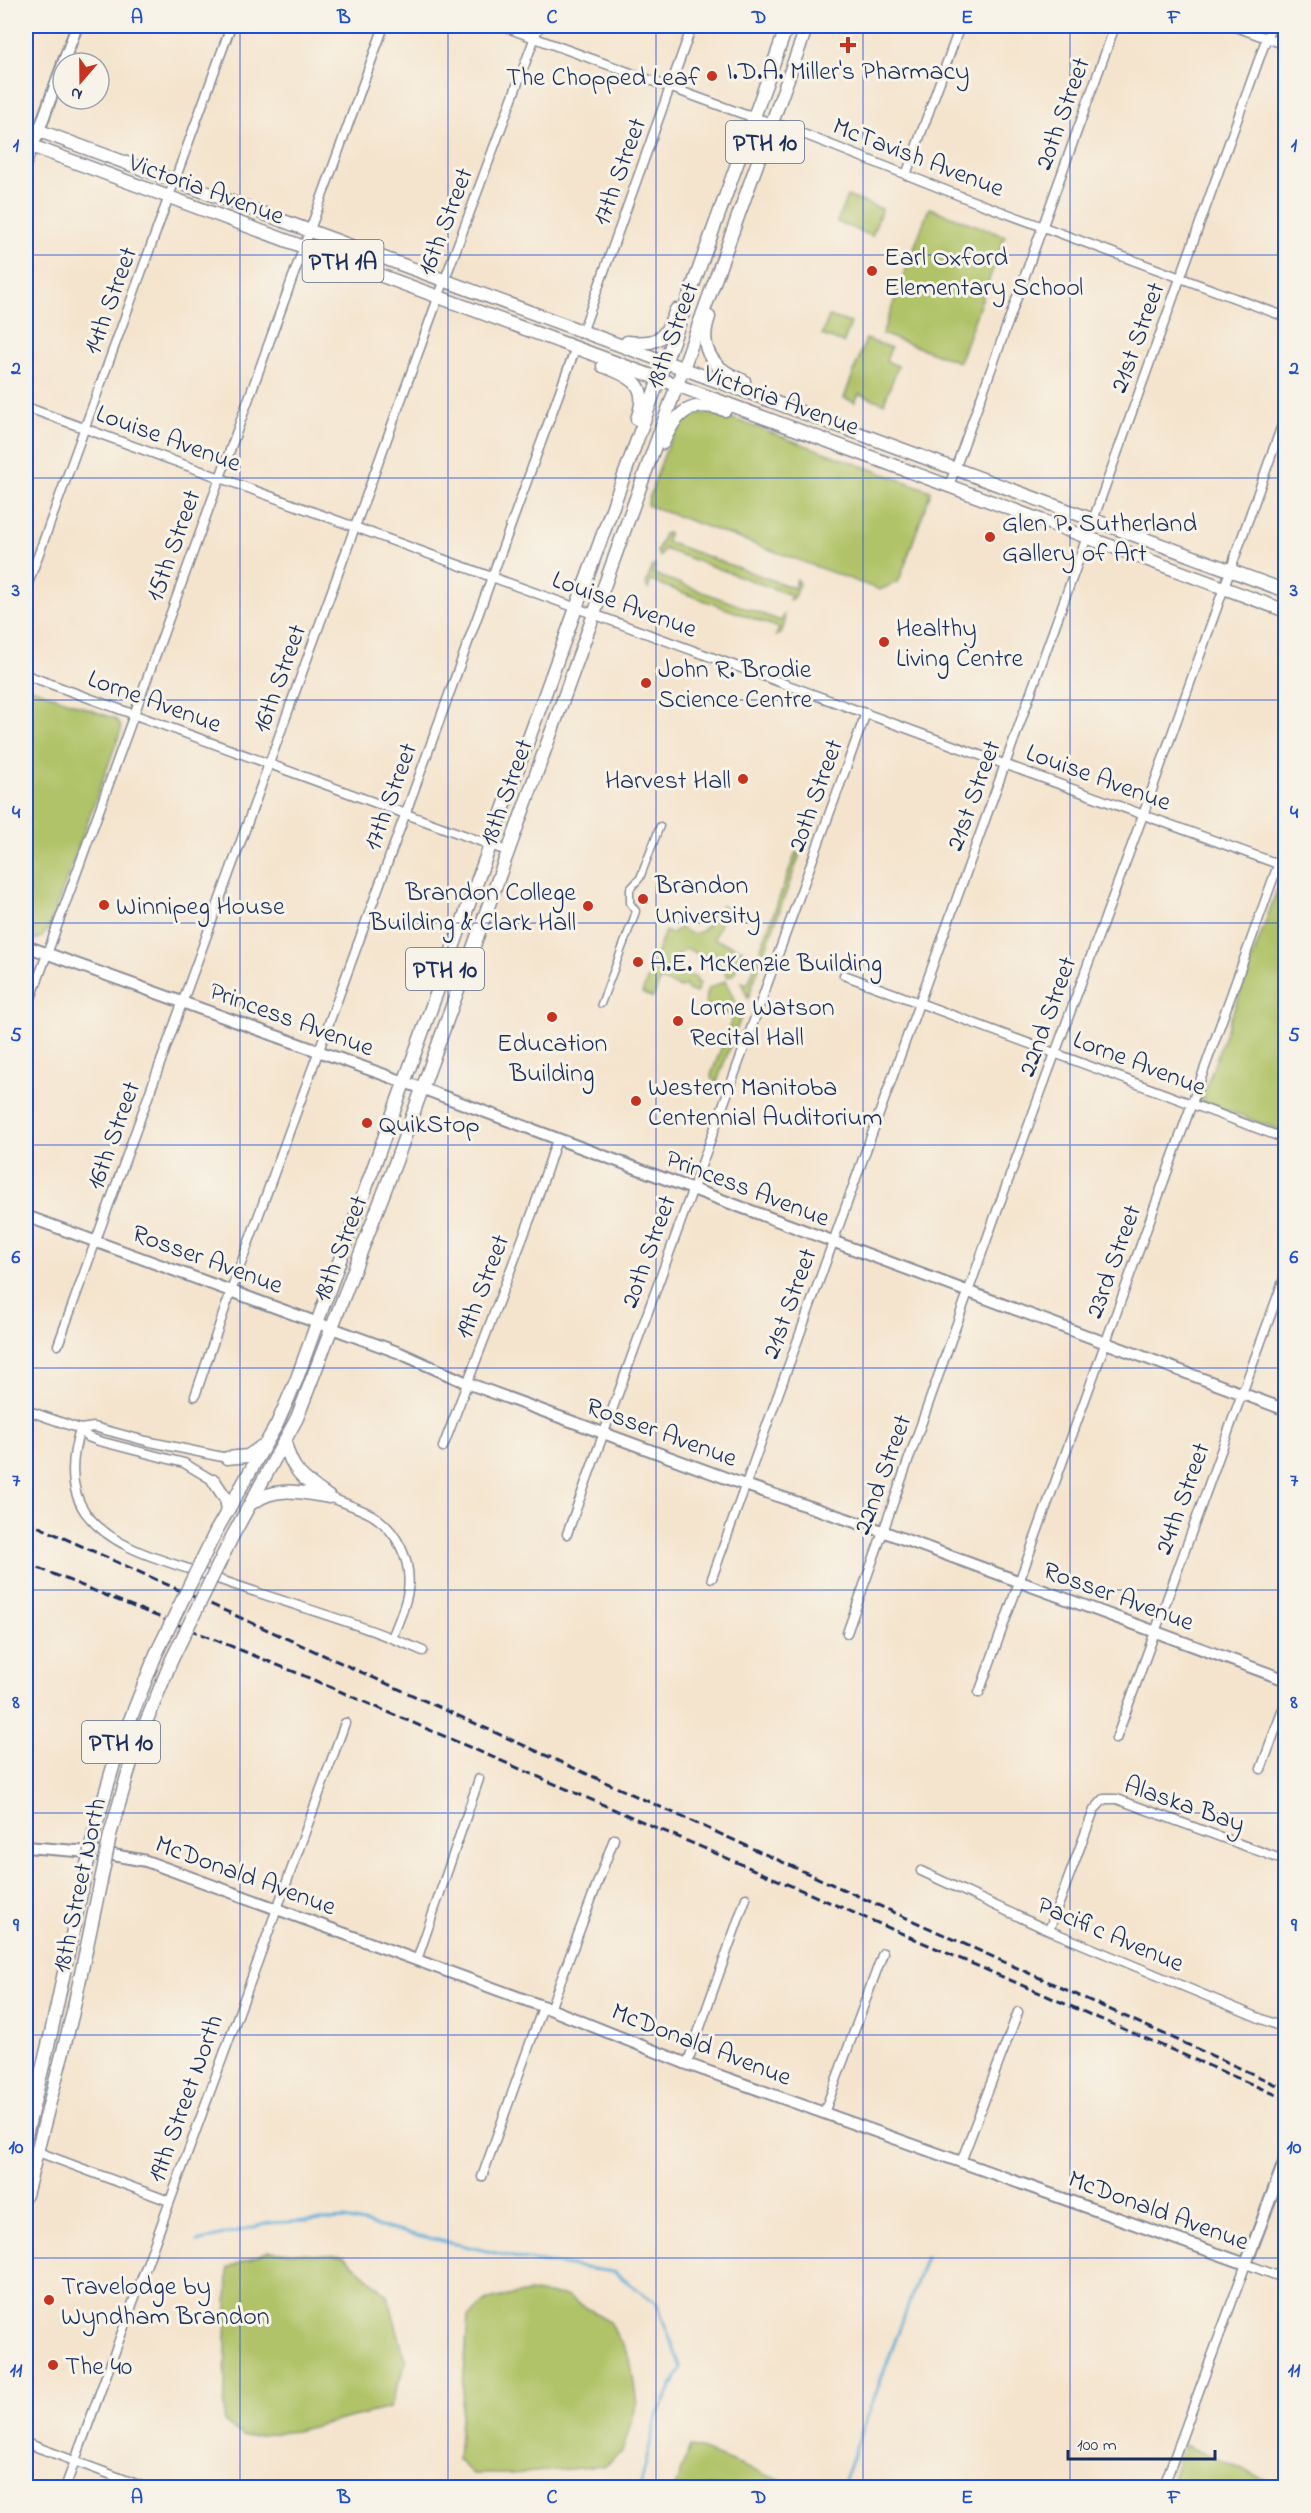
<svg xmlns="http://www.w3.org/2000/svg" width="1311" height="2513" font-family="'Indie Flower',sans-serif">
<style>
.green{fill:#b0c367;stroke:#667962;stroke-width:1.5}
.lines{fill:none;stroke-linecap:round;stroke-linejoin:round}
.stream{stroke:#5eacd8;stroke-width:3}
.pedestrian-casing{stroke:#888a96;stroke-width:9}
.minor-casing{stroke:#888a96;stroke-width:11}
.tertiary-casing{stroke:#888a96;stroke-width:14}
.primary-casing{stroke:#888a96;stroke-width:15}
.pedestrian{stroke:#fff;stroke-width:6}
.minor{stroke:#fff;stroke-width:8}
.tertiary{stroke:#fff;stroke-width:10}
.primary{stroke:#fff;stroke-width:12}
.rail{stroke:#1b2f5e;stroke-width:3;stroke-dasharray:9 4.5;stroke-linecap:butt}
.primary-bridge-casing{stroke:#888a96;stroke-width:15;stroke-linecap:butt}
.primary-bridge{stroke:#fff;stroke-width:12}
.grid{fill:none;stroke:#1d4ed8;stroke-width:1.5;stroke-opacity:0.55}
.poi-dot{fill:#c8321e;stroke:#f7f3e8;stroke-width:2}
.labels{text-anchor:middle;stroke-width:6;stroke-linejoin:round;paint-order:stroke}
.shield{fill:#f7f3e8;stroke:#5d6a87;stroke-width:1.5}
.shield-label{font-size:24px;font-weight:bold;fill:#1b2f5e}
.poi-label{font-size:26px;fill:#1b2f5e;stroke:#f7f3e8;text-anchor:start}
.street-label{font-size:26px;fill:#1b2f5e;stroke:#f7f3e8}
.neatline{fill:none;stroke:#1d4ed8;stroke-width:2}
.grid-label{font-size:20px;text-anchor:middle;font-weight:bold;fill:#1d4ed8}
</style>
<rect width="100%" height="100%" fill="#f7f3e8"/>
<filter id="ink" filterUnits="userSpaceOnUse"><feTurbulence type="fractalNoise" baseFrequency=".0167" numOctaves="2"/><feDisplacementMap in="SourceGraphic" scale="12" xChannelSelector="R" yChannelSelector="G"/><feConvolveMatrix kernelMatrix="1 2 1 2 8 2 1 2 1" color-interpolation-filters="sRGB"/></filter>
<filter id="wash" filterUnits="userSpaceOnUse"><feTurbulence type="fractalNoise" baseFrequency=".008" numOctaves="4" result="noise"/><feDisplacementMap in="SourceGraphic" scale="24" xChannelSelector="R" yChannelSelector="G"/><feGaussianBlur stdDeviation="1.35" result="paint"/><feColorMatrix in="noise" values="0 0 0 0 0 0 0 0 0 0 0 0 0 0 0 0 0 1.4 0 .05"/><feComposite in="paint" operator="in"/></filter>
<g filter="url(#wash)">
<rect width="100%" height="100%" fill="#f4e4cd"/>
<g class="green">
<polygon points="847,196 882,209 872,236 837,222"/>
<polygon points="929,208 1005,236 959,362 882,334"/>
<polygon points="829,316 851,323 843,343 822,335"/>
<polygon points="866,339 891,348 886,361 898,366 884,403 859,394 855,402 844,398"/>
<path d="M700 413 728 417 931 491 899 581 880 590 647 505C657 478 669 419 700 413Z"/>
<polygon points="668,533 667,542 794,588 797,579 799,584 793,599 789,600 791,595 664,549 660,557 657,552 664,534"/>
<polygon points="655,565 654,574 781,621 784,615 785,622 781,634 776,636 779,628 651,581 648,589 646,584 652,567"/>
<polygon points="26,686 115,719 120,724 121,730 48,930 42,937 35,940 26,936"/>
<polygon points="796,852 800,854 748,998 741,982 748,984"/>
<polygon points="1285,868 1285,1132 1201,1101"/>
<path d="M721 905 726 907 714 939 743 950 734 974 727 977 715 953 711 952 709 956 704 959 702 955 699 956 693 951 685 949 676 957 675 965 682 973 697 978 696 982 700 983 696 993 688 990 686 985 681 988 660 980 653 998 642 993 665 931 671 934 680 927C690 937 701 935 708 924L709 914 719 911Z"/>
<polygon points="725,981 742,1014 717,1082 712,1079 711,1075 733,1017 705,1004 707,998 706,993 709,988"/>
<polygon points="269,2251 344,2256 388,2295 406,2363 389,2408 295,2431 243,2437 224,2422 228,2268"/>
<polygon points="528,2292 566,2296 608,2320 630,2358 637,2404 622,2452 604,2466 511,2474 473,2474 458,2460 468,2317 487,2300"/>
<polygon points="1184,2445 1283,2487 1169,2487"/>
<polygon points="690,2446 787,2483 786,2487 675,2487"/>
</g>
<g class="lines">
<g class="stream">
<polyline points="197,2242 269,2223 345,2219 527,2260 614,2272 657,2304 681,2368 656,2418 640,2488"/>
<polyline points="841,2488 926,2257"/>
</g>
</g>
</g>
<g filter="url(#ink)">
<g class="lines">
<defs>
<g id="pedestrian">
<polyline points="632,923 636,911 630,903 630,889 640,878 660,826"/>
<polyline points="601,1004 630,927"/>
</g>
<g id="minor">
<polyline points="502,26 743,114 783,126 973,201 1286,317"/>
<polyline points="1233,26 1286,45"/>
<polyline points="26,166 33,147"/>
<polyline points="906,175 960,26"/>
<polyline points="583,330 692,26"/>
<polyline points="26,407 1278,864"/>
<polyline points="949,486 1115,26"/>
<polyline points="26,589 231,26"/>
<polyline points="26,675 507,851"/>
<polyline points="844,975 1286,1139"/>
<polyline points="26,1012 384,26"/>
<polyline points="58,1345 445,279 539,26"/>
<polyline points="195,1396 231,1291 576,347"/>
<polyline points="26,1410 80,1429 94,1427 146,1441 227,1458"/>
<path d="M80 1429C72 1455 68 1487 85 1512 112 1549 163 1560 204 1574 277 1601 352 1620 423 1651"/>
<polyline points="80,1429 88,1437 99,1441 184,1463 214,1481"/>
<polyline points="443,1447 533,1211 557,1139"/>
<path d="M329 1497C344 1503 359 1508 372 1515 397 1530 412 1561 408 1590 406 1606 398 1622 392 1638"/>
<polyline points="567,1534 866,713"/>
<polyline points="712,1578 1271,26"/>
<polyline points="847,1633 994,1219 1143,815 1286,414"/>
<polyline points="979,1693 1286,843"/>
<polyline points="1116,1739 1286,1273"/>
<polyline points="1261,1769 1286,1701"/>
<polyline points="921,1871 1041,1927 1286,2029"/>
<polyline points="1049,1930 1094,1810 1104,1799 1117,1799 1286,1861"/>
<polyline points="417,1960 479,1779"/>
<polyline points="550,2009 614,1839"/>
<polyline points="687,2064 746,1898"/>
<polyline points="824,2113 883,1953"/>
<polyline points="38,2152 169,2201"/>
<polyline points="961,2162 1018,2012"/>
<polyline points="482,2177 543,2007"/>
<polyline points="26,2443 147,2488"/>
<polyline points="65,2488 345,1723"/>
<polyline points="1163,2488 1246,2264 1286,2279"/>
</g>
<g id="tertiary">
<polyline points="63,63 77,26"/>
<polyline points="33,147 63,64"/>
<polyline points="26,946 421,1088 1286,1410"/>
<polyline points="26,1216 400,1353 467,1383 745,1485 882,1531 1286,1680"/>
<polyline points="26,1847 102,1853 146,1861 550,2009 687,2064 1246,2264 1286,2157"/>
</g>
<g id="primary">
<polyline points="26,126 1286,591"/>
<polyline points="26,144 1286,611"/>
<path d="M709 317C697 350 714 370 744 381"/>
<path d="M627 342C659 345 665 339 676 310"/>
<path d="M603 366C633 377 650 385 637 419"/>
<path d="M663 443C676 412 691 399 725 410"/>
<path d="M285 1442C291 1470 303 1479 326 1495"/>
<polyline points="227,1458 248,1456 262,1446"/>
<polyline points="214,1481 226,1499 228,1510"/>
<path d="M254 1502C277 1485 303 1493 329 1497"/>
<polyline points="216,1531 277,1424 296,1381 787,26"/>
<polyline points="232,1537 297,1418 396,1161 807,26"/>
<polyline points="94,1832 117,1753 156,1654"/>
<polyline points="110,1835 135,1749 172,1659"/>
<polyline points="26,2135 51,2033 87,1865"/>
<polyline points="26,2195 72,2016 104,1866"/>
</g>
</defs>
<use href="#pedestrian" class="pedestrian-casing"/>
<use href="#minor" class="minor-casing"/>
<use href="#tertiary" class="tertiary-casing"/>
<use href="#primary" class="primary-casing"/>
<use href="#pedestrian" class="pedestrian"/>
<use href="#minor" class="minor"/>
<use href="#tertiary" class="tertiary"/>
<use href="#primary" class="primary"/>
<g class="rail">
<polyline points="26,1521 1286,2089"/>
<polyline points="26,1563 302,1675 1286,2099"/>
</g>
<defs>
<g id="primary-bridge">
<polyline points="156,1654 216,1531"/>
<polyline points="172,1659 232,1537"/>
<polyline points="87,1865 94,1832"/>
<polyline points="104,1866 110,1835"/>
</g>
</defs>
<use href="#primary-bridge" class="primary-bridge-casing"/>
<use href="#primary-bridge" class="primary-bridge"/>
</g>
</g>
<path class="grid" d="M240 26V2488M448 26V2488M656 26V2488M863 26V2488M1070 26V2488M26 255H1286M26 478H1286M26 700H1286M26 923H1286M26 1145H1286M26 1368H1286M26 1590H1286M26 1813H1286M26 2035H1286M26 2258H1286"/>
<g class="poi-dot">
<path d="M845 36h6v6h6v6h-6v6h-6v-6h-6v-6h6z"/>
<circle cx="712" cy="76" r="6"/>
<circle cx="872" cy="271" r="6"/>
<circle cx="990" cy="537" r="6"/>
<circle cx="884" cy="642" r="6"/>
<circle cx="646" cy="683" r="6"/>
<circle cx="743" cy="779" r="6"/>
<circle cx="643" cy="899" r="6"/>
<circle cx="104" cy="905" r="6"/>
<circle cx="588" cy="906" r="6"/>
<circle cx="638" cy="962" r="6"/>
<circle cx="552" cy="1017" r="6"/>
<circle cx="678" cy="1021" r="6"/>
<circle cx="636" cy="1101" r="6"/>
<circle cx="367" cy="1123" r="6"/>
<circle cx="49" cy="2300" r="6"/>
<circle cx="53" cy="2365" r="6"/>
</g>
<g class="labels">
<g class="shield">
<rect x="726" y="121" width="78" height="42" rx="4.5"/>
<rect x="302.5" y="240" width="81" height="42" rx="4.5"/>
<rect x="406" y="948" width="78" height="42" rx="4.5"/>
<rect x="82" y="1721" width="78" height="42" rx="4.5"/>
</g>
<g class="shield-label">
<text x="765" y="150">PTH 10</text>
<text x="343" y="269">PTH 1A</text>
<text x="445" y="977">PTH 10</text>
<text x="121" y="1750">PTH 10</text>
</g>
<g class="poi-label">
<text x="848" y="79" text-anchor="middle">I.D.A. Miller's Pharmacy</text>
<text x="700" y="85" text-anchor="end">The Chopped Leaf</text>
<text x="884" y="265">Earl Oxford<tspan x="884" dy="30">Elementary School</tspan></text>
<text x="1002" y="531">Glen P. Sutherland<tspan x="1002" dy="30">Gallery of Art</tspan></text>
<text x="896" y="636">Healthy<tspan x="896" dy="30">Living Centre</tspan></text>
<text x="658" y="677">John R. Brodie<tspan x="658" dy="30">Science Centre</tspan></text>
<text x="731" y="788" text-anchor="end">Harvest Hall</text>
<text x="655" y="893">Brandon<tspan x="655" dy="30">University</tspan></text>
<text x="576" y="900" text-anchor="end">Brandon College<tspan x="576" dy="30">Building &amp; Clark Hall</tspan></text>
<text x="116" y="914">Winnipeg House</text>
<text x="650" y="971">A.E. McKenzie Building</text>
<text x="690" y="1015">Lorne Watson<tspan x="690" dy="30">Recital Hall</tspan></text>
<text x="552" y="1051" text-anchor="middle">Education<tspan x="552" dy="30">Building</tspan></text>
<text x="648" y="1095">Western Manitoba<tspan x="648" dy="30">Centennial Auditorium</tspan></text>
<text x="379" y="1132">QuikStop</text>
<text x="61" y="2294">Travelodge by<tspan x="61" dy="30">Wyndham Brandon</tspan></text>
<text x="65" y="2374">The 40</text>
</g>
<g class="street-label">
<text transform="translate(1061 113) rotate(-70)" y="9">20th Street</text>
<text transform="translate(919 156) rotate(21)" y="9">McTavish Avenue</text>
<text transform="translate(618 171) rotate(-70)" y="9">17th Street</text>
<text transform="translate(207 188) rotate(20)" y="9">Victoria Avenue</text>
<text transform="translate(444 221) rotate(-69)" y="9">16th Street</text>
<text transform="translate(109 300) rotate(-70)" y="9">14th Street</text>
<text transform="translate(671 335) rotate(-70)" y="9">18th Street</text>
<text transform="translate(1136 337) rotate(-70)" y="9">21st Street</text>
<text transform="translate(782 399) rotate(20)" y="9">Victoria Avenue</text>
<text transform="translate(169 437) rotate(20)" y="9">Louise Avenue</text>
<text transform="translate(172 545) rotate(-70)" y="9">15th Street</text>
<text transform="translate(625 603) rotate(20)" y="9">Louise Avenue</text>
<text transform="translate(278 678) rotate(-70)" y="9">16th Street</text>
<text transform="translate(155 700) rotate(20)" y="9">Lorne Avenue</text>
<text transform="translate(1099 776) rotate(20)" y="9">Louise Avenue</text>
<text transform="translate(505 792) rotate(-70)" y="9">18th Street</text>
<text transform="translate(814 795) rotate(-70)" y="9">20th Street</text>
<text transform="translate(972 795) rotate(-70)" y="9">21st Street</text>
<text transform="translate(389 796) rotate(-70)" y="9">17th Street</text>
<text transform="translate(1046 1016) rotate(-70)" y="9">22nd Street</text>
<text transform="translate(292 1018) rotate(20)" y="9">Princess Avenue</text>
<text transform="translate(1140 1062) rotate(21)" y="9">Lorne Avenue</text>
<text transform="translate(112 1135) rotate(-70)" y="9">16th Street</text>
<text transform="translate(748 1187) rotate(21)" y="9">Princess Avenue</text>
<text transform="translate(339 1248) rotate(-69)" y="9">18th Street</text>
<text transform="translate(647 1251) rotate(-70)" y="9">20th Street</text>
<text transform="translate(208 1258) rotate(20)" y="9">Rosser Avenue</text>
<text transform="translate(1112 1261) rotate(-70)" y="9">23rd Street</text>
<text transform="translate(481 1286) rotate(-69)" y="9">19th Street</text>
<text transform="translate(788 1303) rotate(-70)" y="9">21st Street</text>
<text transform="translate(662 1431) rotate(20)" y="9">Rosser Avenue</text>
<text transform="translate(881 1474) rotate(-70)" y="9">22nd Street</text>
<text transform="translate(1181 1498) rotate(-70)" y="9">24th Street</text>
<text transform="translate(1119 1595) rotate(20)" y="9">Rosser Avenue</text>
<text transform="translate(1185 1803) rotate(19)" y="9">Alaska Bay</text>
<text transform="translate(246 1874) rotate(20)" y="9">McDonald Avenue</text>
<text transform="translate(78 1885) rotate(-78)" y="9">18th Street North</text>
<text transform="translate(1111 1933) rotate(23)" y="9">Pacific Avenue</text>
<text transform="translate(702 2043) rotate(21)" y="9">McDonald Avenue</text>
<text transform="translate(184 2098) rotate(-70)" y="9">19th Street North</text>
<text transform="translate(1159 2209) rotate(20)" y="9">McDonald Avenue</text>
</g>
</g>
<rect width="1311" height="2513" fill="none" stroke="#f7f3e8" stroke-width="66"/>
<g transform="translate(81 81) rotate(200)"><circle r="28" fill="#f7f3e8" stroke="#9fa5b1" stroke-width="1.5"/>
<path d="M0-4.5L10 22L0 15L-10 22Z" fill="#c8321e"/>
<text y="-9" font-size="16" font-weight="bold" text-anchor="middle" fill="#1b2f5e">N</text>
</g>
<path d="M1068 2450v9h147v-9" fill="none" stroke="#1b2f5e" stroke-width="3"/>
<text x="1077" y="2450" font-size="18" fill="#1b2f5e" stroke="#f7f3e8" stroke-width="4.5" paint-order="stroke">100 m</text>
<rect x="33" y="33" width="1245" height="2447" class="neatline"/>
<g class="grid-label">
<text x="137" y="23">A</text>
<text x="344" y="23">B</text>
<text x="552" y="23">C</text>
<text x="759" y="23">D</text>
<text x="967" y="23">E</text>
<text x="1174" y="23">F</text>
<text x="16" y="151">1</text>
<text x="1294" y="151">1</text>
<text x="16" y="374">2</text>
<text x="1294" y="374">2</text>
<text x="16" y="596">3</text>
<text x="1294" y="596">3</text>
<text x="16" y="818">4</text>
<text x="1294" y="818">4</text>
<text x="16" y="1041">5</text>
<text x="1294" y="1041">5</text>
<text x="16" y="1263">6</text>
<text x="1294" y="1263">6</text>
<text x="16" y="1486">7</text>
<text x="1294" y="1486">7</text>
<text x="16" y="1708">8</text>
<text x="1294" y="1708">8</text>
<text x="16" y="1931">9</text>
<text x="1294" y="1931">9</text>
<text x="16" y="2153">10</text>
<text x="1294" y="2153">10</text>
<text x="16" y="2376">11</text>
<text x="1294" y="2376">11</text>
<text x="137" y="2503">A</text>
<text x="344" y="2503">B</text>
<text x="552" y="2503">C</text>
<text x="759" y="2503">D</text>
<text x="967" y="2503">E</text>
<text x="1174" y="2503">F</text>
</g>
</svg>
